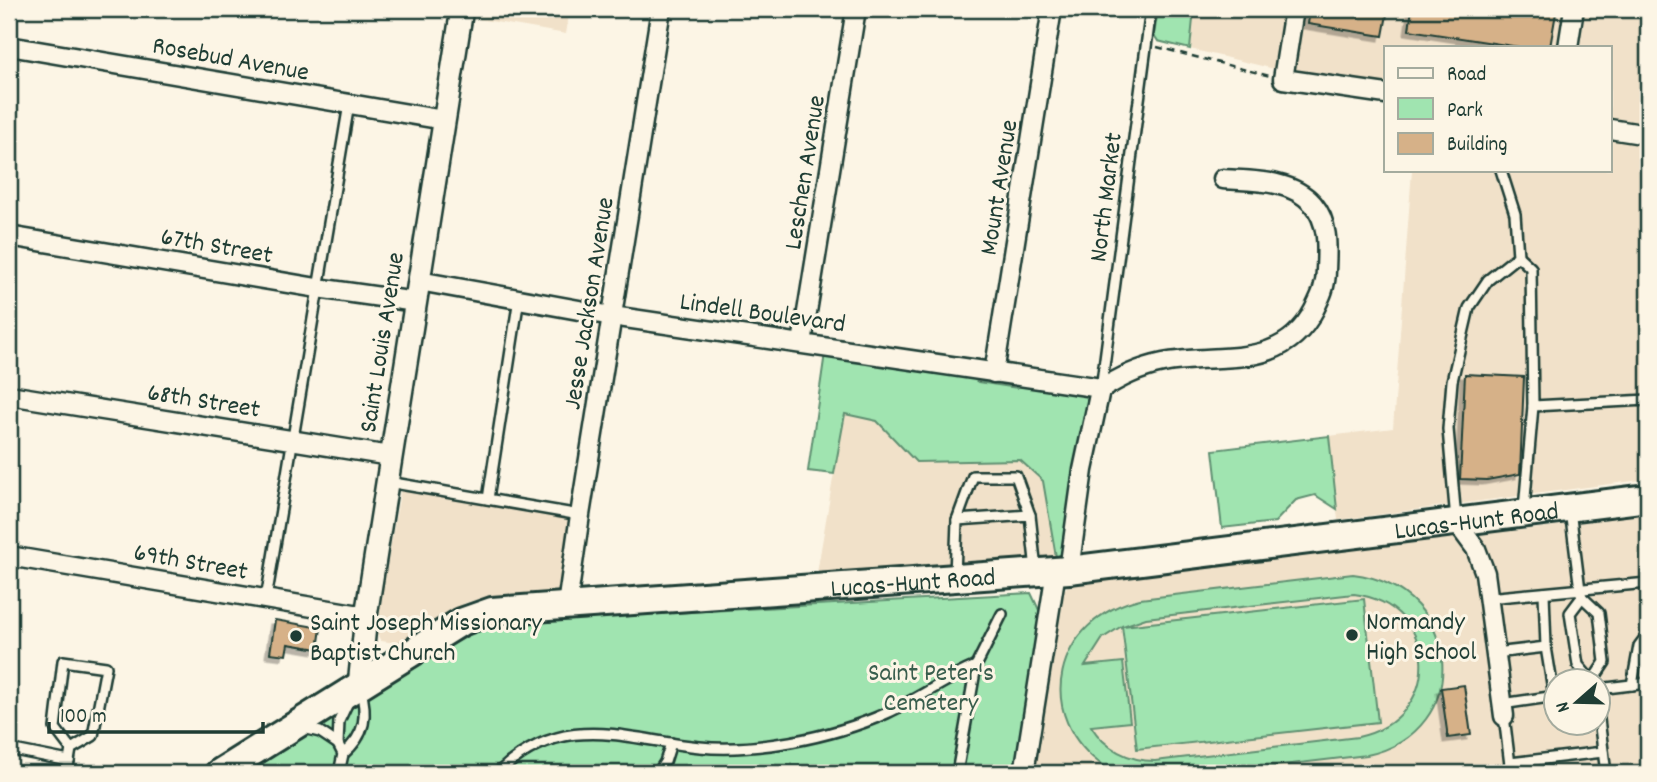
<svg xmlns="http://www.w3.org/2000/svg" width="1657" height="782" font-family="Dekko,sans-serif">
<style>
.built{fill:#f1e1c9;fill-rule:evenodd}
.green{fill:#a0e4b0;stroke:#609072;stroke-width:2;fill-rule:evenodd}
.building{fill:#d6b188;stroke:#1f3d34;stroke-width:2;filter:url(#shadow)}
.lines{fill:none;stroke-linecap:round;stroke-linejoin:round}
.service-casing{stroke:#1f3d34;stroke-width:14}
.minor-casing{stroke:#1f3d34;stroke-width:23}
.tertiary-casing{stroke:#1f3d34;stroke-width:26}
.primary-casing{stroke:#1f3d34;stroke-width:32}
.path{stroke:#1f3d34;stroke-width:2.5;stroke-dasharray:7 5;stroke-linecap:butt}
.service{stroke:#fcf5e5;stroke-width:9}
.minor{stroke:#fcf5e5;stroke-width:18}
.tertiary{stroke:#fcf5e5;stroke-width:21}
.primary{stroke:#fcf5e5;stroke-width:26}
.poi-dot{fill:#1f3d34;stroke:#fcf5e5;stroke-width:2.5}
.labels{text-anchor:middle;stroke-width:6;stroke-linejoin:round;paint-order:stroke}
.street-label{font-size:26px;fill:#1f3d34;stroke:#fcf5e5}
.poi-label{font-size:26px;fill:#1f3d34;stroke:#fcf5e5;text-anchor:start}
.park-label{font-size:26px;fill:#395e4d;stroke:#fcf5e5}
</style>
<defs>
<filter id="shadow"><feDropShadow dx="-4.5" dy="4.5" stdDeviation="0" flood-color="#0004"/></filter>
</defs>
<rect width="100%" height="100%" fill="#fcf5e5"/>
<filter id="ink" filterUnits="userSpaceOnUse"><feTurbulence type="fractalNoise" baseFrequency=".0143" numOctaves="2"/><feDisplacementMap in="SourceGraphic" scale="14" xChannelSelector="R" yChannelSelector="G"/><feConvolveMatrix kernelMatrix="1 2 1 2 8 2 1 2 1" color-interpolation-filters="sRGB"/></filter>
<g filter="url(#ink)">
<g class="built">
<polygon points="474,9 570,9 566,34 472,18"/>
<polygon points="1194,9 1648,9 1648,128 1610,122 1610,47 1386,47 1386,87 1292,73 1190,49"/>
<polygon points="1610,139 1648,145 1648,479 1338,520 1329,436 1393,428 1412,170 1610,170"/>
<polygon points="844,414 877,421 916,462 1020,460 1043,481 1056,557 817,573"/>
<polygon points="401,488 570,519 561,588 556,593 479,599 465,603 397,643 381,641 376,633 377,621"/>
<path d="M1648 513V773H1033L1064 590 1072 582 1434 537 1533 529ZM1556 680H1598V722H1556Z"/>
</g>
<g class="green">
<polygon points="1158,9 1194,9 1190,49 1158,41 1154,35"/>
<polygon points="825,353 966,373 978,382 1017,388 1019,383 1084,393 1088,398 1065,552 1056,557 1043,481 1020,460 916,462 877,421 845,414 834,474 808,471"/>
<polygon points="1329,436 1337,509 1315,495 1296,500 1275,522 1222,528 1213,450"/>
<path d="M1353 574C1464 588 1475 732 1367 755L1217 773H1096V769L1105 767C1031 717 1054 619 1140 599ZM1354 594C1441 605 1445 718 1358 737L1155 761C1129 761 1105 749 1091 726L1130 722 1123 662 1085 666 1103 638 1122 626 1137 749 1378 722 1364 599 1123 626 1146 618Z"/>
<polygon points="1031,593 1040,612 1014,773 247,773 396,676 486,626 509,622"/>
</g>
<g class="building">
<polygon points="1310,9 1388,9 1383,36 1308,24"/>
<polygon points="1412,9 1528,9 1556,13 1550,47 1519,47 1409,30"/>
<polygon points="1465,374 1524,377 1520,474 1487,480 1460,479"/>
<polygon points="275,620 321,628 318,649 288,644 286,655 270,653"/>
<polygon points="1464,685 1471,735 1448,738 1441,688"/>
</g>
<g class="lines">
<defs>
<g id="service">
<polyline points="1518,256 1531,268 1533,406 1648,400"/>
<polyline points="1101,389 1151,9"/>
<polyline points="388,482 580,515"/>
<polyline points="488,499 519,298"/>
<polyline points="1524,509 1533,406"/>
<polyline points="1570,510 1580,590 1582,597 1599,613 1605,662 1593,680"/>
<polyline points="957,520 973,476 1016,476 1030,515"/>
<polyline points="1456,520 1448,429 1452,381 1469,308 1488,280 1518,256 1515,214 1501,170"/>
<polyline points="955,576 957,520 1030,515 1036,570"/>
<polyline points="1582,597 1570,613 1578,665 1591,680"/>
<polyline points="1487,598 1648,583"/>
<polyline points="266,599 349,104"/>
<polyline points="1546,647 1554,696"/>
<polyline points="1495,653 1546,647 1544,593"/>
<polyline points="1632,685 1639,646 1648,634"/>
<polyline points="1598,689 1648,683"/>
<polyline points="1502,704 1556,696"/>
<polyline points="1598,712 1606,773"/>
<polyline points="1504,716 1511,773"/>
<polyline points="303,728 320,732 338,744"/>
<polyline points="9,749 69,761"/>
<path d="M343 754C366 735 368 715 360 687"/>
<polyline points="1510,763 1603,752"/>
<polyline points="67,773 71,749 55,728 63,661 106,667 93,736 71,749"/>
<polyline points="339,773 343,754 338,744 339,721 348,702"/>
<path d="M498 773C564 710 622 739 700 747 729 750 761 747 790 742 823 736 856 727 887 713 918 699 945 679 976 666"/>
<polyline points="658,773 665,762 671,743"/>
<polyline points="957,773 976,666 1002,614"/>
</g>
<g id="minor">
<polyline points="1294,9 1283,79 1386,94"/>
<polyline points="9,46 444,120"/>
<polyline points="1568,47 1574,9"/>
<polyline points="1610,129 1648,135"/>
<polyline points="9,236 317,288 416,302"/>
<polyline points="419,281 612,316 1094,387 1100,390"/>
<polyline points="802,343 856,9"/>
<polyline points="994,373 1052,9"/>
<path d="M1100 390C1121 377 1139 368 1163 363 1219 352 1282 372 1314 310 1321 296 1326 286 1326 270 1327 247 1329 223 1313 204 1291 179 1253 181 1223 179"/>
<polyline points="9,395 390,456"/>
<polyline points="1456,522 1476,549 1485,573 1504,716"/>
<polyline points="9,556 366,616"/>
<polyline points="1069,570 1083,470 1100,390"/>
<polyline points="567,605 580,515 661,9"/>
<polyline points="1024,773 1056,571"/>
</g>
<polyline id="tertiary" points="359,686 366,616 462,9"/>
<g id="primary">
<path id="s1" d="M219 773 461 622 492 611 1069 570 1648 498"/>
</g>
</defs>
<use href="#service" class="service-casing"/>
<use href="#minor" class="minor-casing"/>
<use href="#tertiary" class="tertiary-casing"/>
<use href="#primary" class="primary-casing"/>
<polyline class="path" points="1157,47 1270,76"/>
<use href="#service" class="service"/>
<use href="#minor" class="minor"/>
<use href="#tertiary" class="tertiary"/>
<use href="#primary" class="primary"/>
</g>
</g>
<g class="poi-dot">
<circle cx="1352" cy="635" r="7"/>
<circle cx="296" cy="636" r="7"/>
</g>
<g class="labels">
<g class="street-label">
<text transform="translate(231 57) rotate(10)" y="9">Rosebud Avenue</text>
<text transform="translate(803 172) rotate(-81)" y="9">Leschen Avenue</text>
<text transform="translate(997 187) rotate(-81)" y="9">Mount Avenue</text>
<text transform="translate(1104 197) rotate(-83)" y="9">North Market</text>
<text transform="translate(217 244) rotate(10)" y="9">67th Street</text>
<text transform="translate(587 303) rotate(-81)" y="9">Jesse Jackson Avenue</text>
<text transform="translate(763 311) rotate(8)" y="9">Lindell Boulevard</text>
<text transform="translate(380 342) rotate(-81)" y="9">Saint Louis Avenue</text>
<text transform="translate(204 399) rotate(9)" y="9">68th Street</text>
<text dy="9" stroke="none"><textPath href="#s1" startOffset="1307">Lucas-Hunt Road</textPath></text>
<text transform="translate(191 560) rotate(10)" y="9">69th Street</text>
<text dy="9" stroke="none"><textPath href="#s1" startOffset="740">Lucas-Hunt Road</textPath></text>
</g>
<g class="poi-label">
<text x="1366" y="629">Normandy<tspan x="1366" dy="30">High School</tspan></text>
<text x="310" y="630">Saint Joseph Missionary<tspan x="310" dy="30">Baptist Church</tspan></text>
</g>
<g class="park-label">
<text x="931" y="680">Saint Peter's<tspan x="931" dy="30">Cemetery</tspan></text>
</g>
</g>
<rect width="1657" height="782" fill="none" stroke="#fcf5e5" stroke-width="35"/>
<rect x="18" y="18" width="1622" height="747" fill="none" stroke="#1f3d34" stroke-width="2.5" filter="url(#ink)"/>
<rect x="1384" y="46" width="228" height="126" fill="#fcf5e5" stroke="#a4ab9e" stroke-width="2"/>
<rect x="1398" y="68" width="35" height="10" fill="#fcf5e5" stroke="#a4ab9e" stroke-width="2"/>
<text x="1447" y="80" font-size="21" fill="#1f3d34">Road</text>
<rect x="1398" y="98" width="35" height="21" fill="#a0e4b0" stroke="#a4ab9e" stroke-width="2"/>
<text x="1447" y="116" font-size="21" fill="#1f3d34">Park</text>
<rect x="1398" y="133" width="35" height="21" fill="#d6b188" stroke="#a4ab9e" stroke-width="2"/>
<text x="1447" y="150" font-size="21" fill="#1f3d34">Building</text>
<g transform="translate(1577 702) rotate(250)"><circle r="33" fill="#fcf5e5" stroke="#a4ab9e" stroke-width="2"/>
<path d="M0-5L12 26L0 18L-12 26Z" fill="#1f3d34"/>
<text y="-10" font-size="19" font-weight="bold" text-anchor="middle" fill="#1f3d34">N</text>
</g>
<path d="M49 722v10h214v-10" fill="none" stroke="#1f3d34" stroke-width="3.5"/>
<text x="60" y="722" font-size="21" fill="#1f3d34" stroke="#fcf5e5" stroke-width="5" paint-order="stroke">100 m</text>
</svg>
